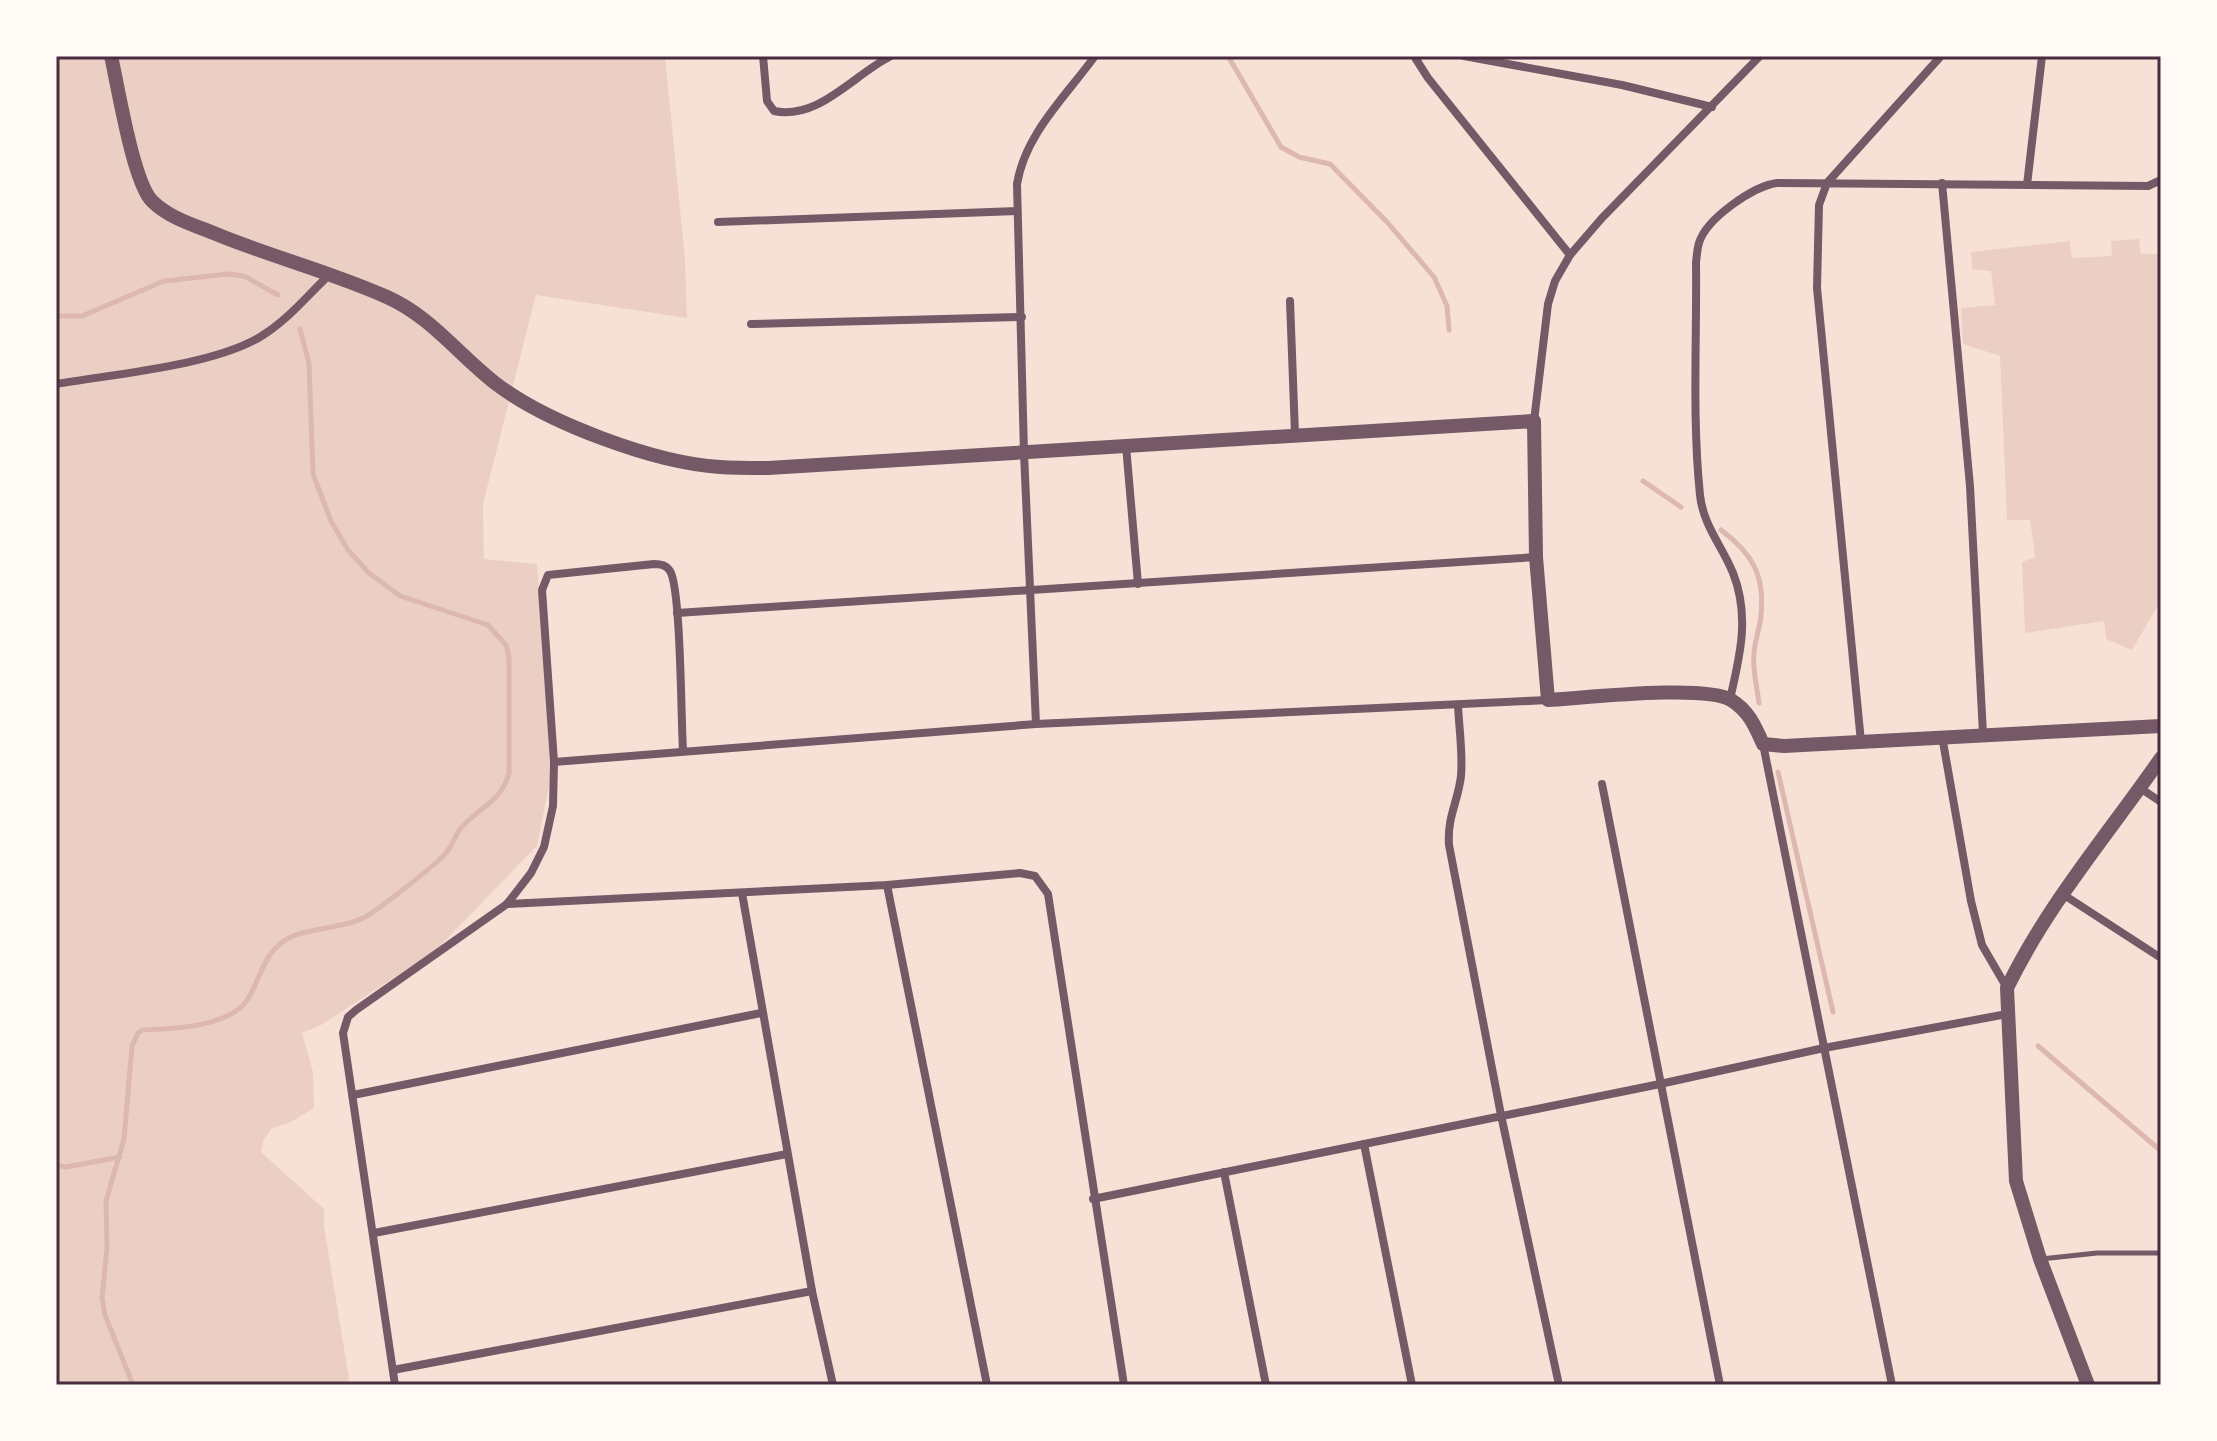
<svg xmlns="http://www.w3.org/2000/svg" width="2217" height="1441" font-family="Poppins,sans-serif">
<style>
.green{fill:#ebcfc5}
.lines{fill:none;stroke-linecap:round;stroke-linejoin:round}
.stream{stroke:#dcb8b0;stroke-width:5}
.service{stroke:#755966;stroke-width:5}
.minor{stroke:#755966;stroke-width:8}
.tertiary{stroke:#755966;stroke-width:14}
.neatline{fill:none;stroke:#4a2c40;stroke-width:3}
</style>
<rect width="100%" height="100%" fill="#f7e1d7"/>
<g class="green">
<polygon points="56,56 665,56 685,259 687,318 536,295 483,504 484,559 537,564 550,743 549,786 537,846 435,951 321,1025 302,1033 313,1072 314,1108 291,1122 271,1129 263,1141 261,1152 324,1209 324,1226 350,1385 56,1385"/>
<polygon points="2139,239 2141,254 2161,254 2161,600 2132,650 2106,639 2104,621 2025,633 2022,562 2035,557 2030,520 2007,520 2000,356 1963,344 1961,308 1995,305 1991,271 1972,269 1971,252 2070,241 2072,258 2112,256 2111,241"/>
</g>
<g class="lines">
<g class="stream">
<polyline points="1228,56 1281,147 1299,157 1330,164 1387,222 1434,277 1447,306 1449,330"/>
<polyline points="56,316 82,316 164,281 228,274 244,276 278,295"/>
<polyline points="1643,481 1681,507"/>
<path d="M1721 530C1752 553 1765 575 1761 615 1760 628 1755 640 1754 653 1752 669 1757 686 1759 703"/>
<polyline points="1778,772 1833,1012"/>
<polyline points="2038,1046 2161,1151"/>
<polyline points="56,1165 66,1167 120,1157"/>
<path d="M133 1385 105 1315 102 1298 107 1247 106 1201 124 1139 132 1046 138 1033 142 1030C173 1029 233 1027 249 997 261 976 265 950 289 938 306 928 343 929 365 917 378 910 437 864 446 853 453 845 455 834 462 827 480 806 501 803 509 773V657L506 645 488 625 400 596 369 573 348 550 331 521 313 474 309 364 300 329"/>
</g>
<polyline class="service" points="2041,1259 2097,1253 2161,1253"/>
<g class="minor">
<path d="M763 56 767 101 774 111C819 120 853 75 891 56"/>
<polyline points="1414,56 1428,78 1570,255"/>
<polyline points="1464,56 1622,85 1712,107"/>
<polyline points="1942,183 1970,486 1983,734"/>
<polyline points="2027,185 2042,56"/>
<polyline points="718,222 1017,211"/>
<polyline points="1290,301 1295,434"/>
<polyline points="751,324 1022,317"/>
<path d="M56 384C114 374 211 366 260 337 287 321 307 296 329 275"/>
<polyline points="1534,421 1548,304 1555,281 1570,255 1602,218 1760,56"/>
<polyline points="1126,446 1138,584"/>
<polyline points="677,613 1536,557"/>
<path d="M1730 699C1740 656 1750 616 1733 573 1722 546 1703 525 1700 495 1692 418 1697 339 1696 262 1697 256 1697 249 1699 243 1706 219 1753 186 1777 183L2148 186 2161 180"/>
<path d="M1458 705C1459 728 1463 753 1461 776 1458 802 1447 817 1449 845L1501 1115 1559 1385"/>
<path d="M1036 724 1024 453 1017 184C1025 134 1066 96 1095 56"/>
<polyline points="1942,736 1971,901 1982,945 2007,988"/>
<polyline points="1861,742 1817,288 1819,205 1827,183 1941,56"/>
<polyline points="1763,744 1892,1385"/>
<polyline points="554,762 1036,724 1548,700"/>
<polyline points="1602,784 1720,1385"/>
<polyline points="2140,788 2161,802"/>
<polyline points="887,885 987,1385"/>
<polyline points="742,893 812,1291 833,1385"/>
<polyline points="2064,895 2161,958"/>
<polyline points="507,904 887,885 1020,873 1035,876 1048,894 1124,1385"/>
<polyline points="353,1095 761,1013"/>
<polyline points="1364,1144 1412,1385"/>
<polyline points="1224,1172 1266,1385"/>
<polyline points="1093,1199 1660,1084 1824,1048 2007,1014"/>
<polyline points="374,1233 787,1154"/>
<polyline points="393,1370 812,1291"/>
<path d="M395 1385 343 1033 348 1017 356 1010 507 904 531 873 544 847 553 806 554 762 542 590 548 575 654 564C661 564 666 565 670 571 681 588 681 721 683 750"/>
</g>
<g class="tertiary">
<path d="M111 56C118 86 133 182 152 201 169 218 194 225 216 234 272 257 331 272 387 297 430 316 458 354 495 383 547 423 655 463 720 467 736 468 752 468 768 468L1534 421 1536 557 1548 700C1584 698 1705 684 1731 700 1749 711 1755 726 1763 744L1784 746 2161 726"/>
<path d="M2088 1385 2040 1259 2016 1181 2007 988C2047 905 2109 833 2161 758"/>
</g>
</g>
<rect width="2217" height="1441" fill="none" stroke="#fffaf5" stroke-width="116"/>
<rect x="58" y="58" width="2101" height="1325" class="neatline"/>
</svg>
